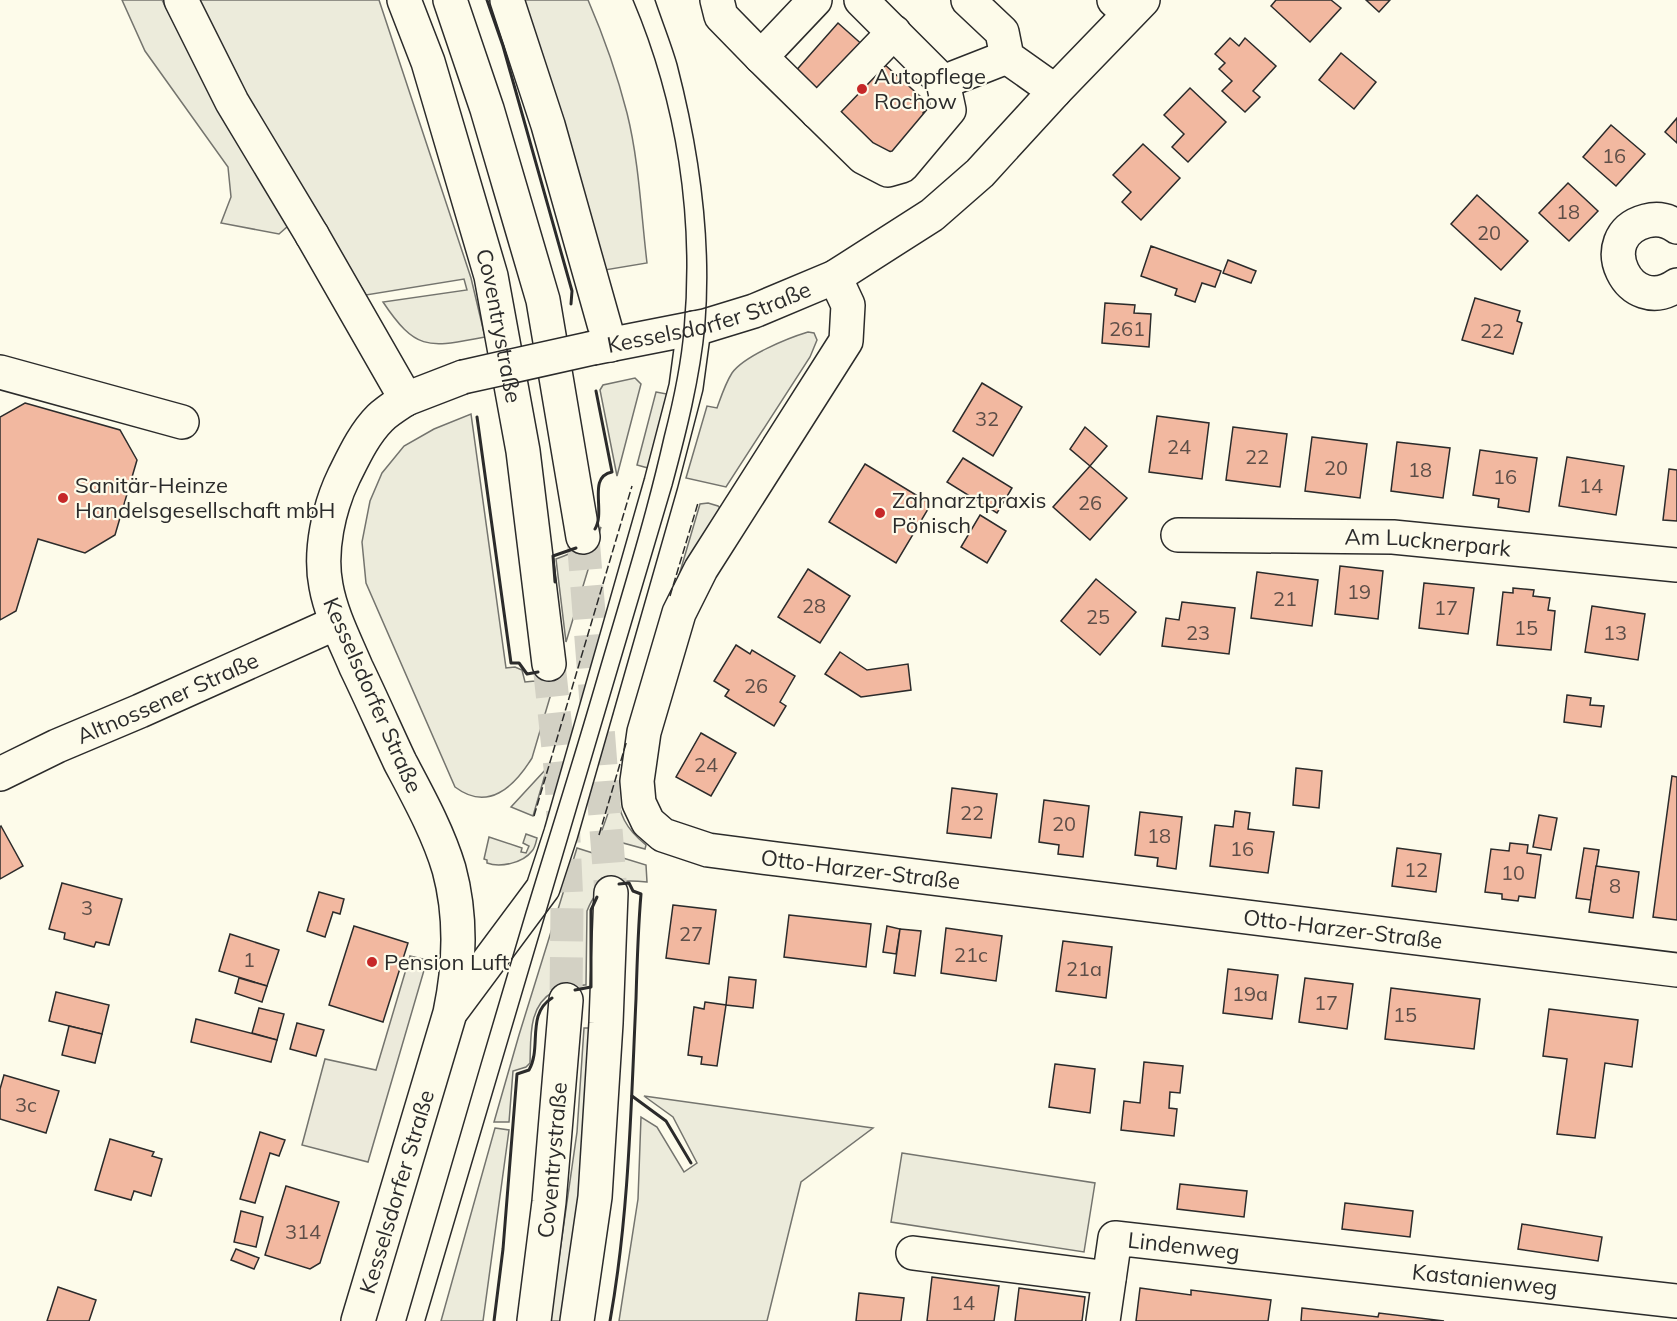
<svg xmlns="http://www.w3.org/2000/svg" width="1677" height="1321" font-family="Mulish,sans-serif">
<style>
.green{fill:#ecebdb;stroke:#74746e;stroke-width:1.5}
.parking{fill:#eceadb;stroke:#74746e;stroke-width:1.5}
.building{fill:#f2b8a0;stroke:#2b2b2b;stroke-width:1.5}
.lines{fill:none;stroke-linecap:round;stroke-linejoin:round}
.highway-tunnel{stroke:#d3d1c4;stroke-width:33;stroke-dasharray:33 16;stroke-linecap:butt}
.minor-casing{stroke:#2b2b2b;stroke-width:36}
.major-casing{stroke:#2b2b2b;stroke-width:36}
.highway-casing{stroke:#2b2b2b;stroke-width:36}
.minor{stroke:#fdfbea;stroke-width:33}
.major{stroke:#fdfbea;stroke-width:33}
.highway{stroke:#fdfbea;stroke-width:33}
.tram{stroke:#2b2b2b;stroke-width:1.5}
.major-bridge-casing{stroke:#2b2b2b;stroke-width:36;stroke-linecap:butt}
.major-bridge{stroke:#fdfbea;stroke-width:33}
.fence{stroke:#2b2b2b;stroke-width:1.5;stroke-dasharray:8 3;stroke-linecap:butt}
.wall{stroke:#2b2b2b;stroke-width:3}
.poi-dot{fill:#c62828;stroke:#fdfbea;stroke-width:2}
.labels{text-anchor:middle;stroke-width:4.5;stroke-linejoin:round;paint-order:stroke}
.number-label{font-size:20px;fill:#5d4e48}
.poi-label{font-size:22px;fill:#2b2b2b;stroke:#fdfbea;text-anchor:start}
.street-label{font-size:22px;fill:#2b2b2b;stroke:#fdfbea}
</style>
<rect width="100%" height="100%" fill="#fdfbea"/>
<g class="green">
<path d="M122 0H162C201 77 244 151 288 226L279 234 221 223 231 197 228 167 145 51Z"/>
<path d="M198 0H379L471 278 485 337C430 347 417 353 383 302L467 290 464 279 366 295 253 106Z"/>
<path d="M522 0H588C604 37 617 74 627 113 639 161 641 213 647 263L605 270Z"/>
<path d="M808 332 814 333 817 340 810 357 726 487 686 478 707 406 717 408C721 397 725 384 732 373 744 356 788 338 808 332Z"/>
<polygon points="635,378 641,384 617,476 600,390 603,385"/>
<polygon points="656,392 667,394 648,468 637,465"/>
<path d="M471 414 506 668 515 667 522 670 525 682 535 681 561 660 532 758C514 787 488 812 455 787L366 583 362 542 370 501 382 473 404 446 434 429Z"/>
<polygon points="708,503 718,506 723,511 675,589 700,504"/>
<path d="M601 527 566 642 556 559C576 552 589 545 601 527Z"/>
<polygon points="547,768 533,816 511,807"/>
<path d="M617 788C618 814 626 829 646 845L645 849 605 838 601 833Z"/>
<path d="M526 834 537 838C536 842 535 848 532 851 523 863 500 868 487 863V860L484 859 489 837 522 848 521 852 526 853 529 846 523 843Z"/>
<path d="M577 848 596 854 597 850 646 865 647 882C617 879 599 880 587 911L586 985C575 986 562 987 553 992 528 1006 531 1038 530 1063L526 1067 513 1071 509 1122H494L519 1035Z"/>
<polygon points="584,1028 598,1028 588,1160 563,1321 550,1321 577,1132"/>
<polygon points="644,1096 873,1128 801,1182 767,1321 619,1321 638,1199 641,1117 657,1127 684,1172 697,1163 673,1117"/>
<polygon points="495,1128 509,1130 483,1321 441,1321"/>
<polygon points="902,1153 1095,1183 1084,1252 891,1222"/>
</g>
<polygon class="parking" points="410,956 427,960 368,1162 302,1145 325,1059 376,1070"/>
<g class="building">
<polygon points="1276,0 1331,0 1341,8 1310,42 1271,6"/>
<polygon points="1366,0 1390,0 1379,12"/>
<polygon points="838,23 930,105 923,113 941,129 892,162 793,74"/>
<polygon points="1230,38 1239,46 1245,38 1276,66 1253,91 1260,97 1245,112 1222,91 1232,81 1219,69 1225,63 1215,54"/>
<polygon points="1341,53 1376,82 1354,109 1319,80"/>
<polygon points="1190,88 1226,122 1188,162 1172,147 1184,134 1164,115"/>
<polygon points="1677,118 1677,143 1665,132"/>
<polygon points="1611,125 1645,154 1616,186 1583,157"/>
<polygon points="1143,144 1180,178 1141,220 1122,202 1131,192 1113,175"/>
<polygon points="1568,183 1598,211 1569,241 1539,213"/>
<polygon points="1477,195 1528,241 1501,270 1451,224"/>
<polygon points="1151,246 1221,271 1215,287 1202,283 1195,302 1175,295 1177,289 1141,276"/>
<polygon points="1228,260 1256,271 1251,283 1223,273"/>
<polygon points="1475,298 1520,311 1517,321 1522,323 1513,354 1462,340"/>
<polygon points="1105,303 1135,305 1134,313 1151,314 1149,347 1102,343"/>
<polygon points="982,383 1022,407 993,456 953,431"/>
<polygon points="25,403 120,430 137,460 115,535 85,553 38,539 16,611 0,620 0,417"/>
<polygon points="1157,416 1209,423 1202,479 1149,472"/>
<polygon points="1085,427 1107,446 1090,466 1070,449"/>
<polygon points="1233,427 1287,434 1280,487 1226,480"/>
<polygon points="1312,437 1367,444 1360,498 1305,491"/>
<polygon points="1397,442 1450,448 1443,498 1391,491"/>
<polygon points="1480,450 1537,458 1529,512 1498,507 1499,499 1473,495"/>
<polygon points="1567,457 1624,466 1616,515 1559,506"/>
<polygon points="963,458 1012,488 997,513 947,482"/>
<polygon points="865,464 931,504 896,563 829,522"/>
<polygon points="1090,466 1127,498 1090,540 1053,507"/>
<polygon points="1669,469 1677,470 1677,521 1663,520"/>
<polygon points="980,515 1006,531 987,563 961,547"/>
<polygon points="1340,566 1383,571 1378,619 1335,614"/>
<polygon points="808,569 850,596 820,643 778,617"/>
<polygon points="1257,572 1318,580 1312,626 1251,618"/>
<polygon points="1096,579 1136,612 1100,655 1061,621"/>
<polygon points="1424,583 1474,588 1468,634 1419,628"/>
<polygon points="1513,588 1534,590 1533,596 1550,598 1548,610 1555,611 1551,650 1497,645 1503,592 1513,593"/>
<polygon points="1182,602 1235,608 1229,654 1162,646 1166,618 1179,620"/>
<polygon points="1592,606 1645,614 1638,660 1585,652"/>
<polygon points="736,645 750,654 752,650 795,676 780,702 786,706 774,726 725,696 729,690 714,681"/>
<polygon points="840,652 867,670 908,664 911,690 861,697 825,674"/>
<polygon points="1567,695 1591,698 1590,705 1604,706 1601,727 1564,722"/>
<polygon points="701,733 736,753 711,796 676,777"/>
<polygon points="1296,768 1322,771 1319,808 1293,805"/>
<polygon points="1672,776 1677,777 1677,920 1653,917"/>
<polygon points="952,788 997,794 991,838 947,833"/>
<polygon points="1044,800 1089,806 1083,857 1058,854 1059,845 1039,842"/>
<polygon points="1235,811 1250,813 1248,829 1274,832 1268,873 1210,866 1215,825 1233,827"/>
<polygon points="1140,812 1182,817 1176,869 1157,866 1158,858 1135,855"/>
<polygon points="1539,815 1557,818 1551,850 1533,847"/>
<polygon points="1,826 23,866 0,879 0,827"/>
<polygon points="1510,843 1528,845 1527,853 1541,855 1535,898 1519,896 1518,901 1502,899 1502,894 1485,892 1491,849 1509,851"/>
<polygon points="1397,848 1441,854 1436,892 1392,886"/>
<polygon points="1584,848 1599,850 1591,900 1576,898"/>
<polygon points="1596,866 1639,872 1633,918 1589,912"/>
<polygon points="62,883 122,899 109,945 96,942 94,947 64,939 65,933 49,929"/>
<polygon points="319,892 344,899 340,914 333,912 325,937 307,931"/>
<polygon points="673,905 716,910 709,964 666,958"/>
<polygon points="789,915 871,924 866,967 784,957"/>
<polygon points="354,926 408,943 383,1022 329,1005"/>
<polygon points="887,926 900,929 896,954 883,952"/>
<polygon points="946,928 1002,936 996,981 941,973"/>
<polygon points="900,929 921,931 915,976 894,973"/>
<polygon points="230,934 279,950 267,986 219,971"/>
<polygon points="1063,941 1112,947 1106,998 1056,991"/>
<polygon points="1228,969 1278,975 1272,1019 1223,1013"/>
<polygon points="729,977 756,980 753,1008 726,1005"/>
<polygon points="239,978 267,986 262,1002 235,993"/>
<polygon points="1305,978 1353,984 1347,1029 1299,1022"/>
<polygon points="1391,988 1480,999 1474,1049 1385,1039"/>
<polygon points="56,992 109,1005 102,1034 49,1021"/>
<polygon points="705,1002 726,1005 717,1066 701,1064 702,1057 688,1055 694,1007 704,1009"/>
<polygon points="259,1008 284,1014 277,1040 252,1033"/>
<polygon points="1549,1009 1638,1020 1632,1067 1605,1063 1595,1138 1557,1134 1567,1059 1543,1056"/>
<polygon points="196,1019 277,1040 271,1062 191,1042"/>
<polygon points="297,1023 324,1030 316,1056 290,1049"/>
<polygon points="69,1026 102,1034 95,1063 62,1055"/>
<polygon points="1144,1062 1183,1066 1180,1093 1170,1092 1169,1108 1177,1109 1174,1136 1121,1130 1124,1101 1140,1103"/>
<polygon points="1055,1064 1095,1069 1090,1113 1049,1107"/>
<polygon points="4,1075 59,1091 46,1133 0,1119 0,1089"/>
<polygon points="260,1132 285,1140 279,1156 270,1153 255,1203 240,1199"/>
<polygon points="110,1139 154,1152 152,1156 162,1159 151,1196 134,1191 131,1200 95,1190"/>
<polygon points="1180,1184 1247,1191 1244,1217 1177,1209"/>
<polygon points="286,1186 339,1202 320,1263 310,1269 265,1255"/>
<polygon points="1345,1203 1413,1211 1410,1237 1342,1229"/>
<polygon points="241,1211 263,1217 256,1247 234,1242"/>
<polygon points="1522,1224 1602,1237 1598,1261 1518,1249"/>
<polygon points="236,1249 259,1258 254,1269 231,1260"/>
<polygon points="932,1277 999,1286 994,1321 927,1321"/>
<polygon points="58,1287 96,1300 89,1321 47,1321"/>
<polygon points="1019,1288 1085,1297 1082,1321 1015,1321"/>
<polygon points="1140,1288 1191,1295 1191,1290 1271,1300 1268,1321 1136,1321"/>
<polygon points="859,1293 904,1298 901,1321 856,1321"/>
<polygon points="1302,1308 1378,1317 1379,1313 1444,1321 1301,1321"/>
</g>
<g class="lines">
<g class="highway-tunnel">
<polyline points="583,537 611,893"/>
<polyline points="549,664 561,777 567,904 566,1000"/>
</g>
<defs>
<g id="minor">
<polyline points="717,0 721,16 761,57 863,157 888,170 902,166 949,110 943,82 861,0"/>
<polyline points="968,0 1002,32 1007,57 1055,91"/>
<polyline points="1114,0 1129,14"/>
<polyline points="761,57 815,0"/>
<polyline points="943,82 1007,57"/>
<polyline points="817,112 894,32"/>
<path d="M1677 227C1668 220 1657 218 1646 221 1590 236 1629 319 1677 285"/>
<path id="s1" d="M835 277 848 305 846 341 701 569 679 613 644 732 637 781 639 803 648 822 663 835 708 850 777 859 1677 970"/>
<polyline points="0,372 182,422"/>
<path id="s2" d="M1178 535 1393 537 1677 565"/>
<path id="s3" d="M0 774 57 746 140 711 336 623"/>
<polyline points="453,1009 543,888 561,833 661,483 686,387 694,328"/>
<polyline points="913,1253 1109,1278"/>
<path id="s4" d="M358 1321 450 1013C460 965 462 917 449 869 438 832 418 796 400 762 385 730 371 698 356 667 345 641 331 614 326 586 319 551 329 507 344 476 354 456 364 434 380 418 387 411 397 405 406 399"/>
<path id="s5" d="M1103 1321 1115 1238 1677 1301"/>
</g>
<g id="major">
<polyline points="507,0 548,125 610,345"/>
<polyline points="312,235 406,399 463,377"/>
<path id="s6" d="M593 348 705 326 754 311 835 277 932 215 980 173 1055 91 1143 0"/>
</g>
<g id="highway">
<polyline points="181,0 232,102 312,235"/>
<path id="s7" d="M404 0 428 62 491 276 523 451 549 664"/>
<polyline points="450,0 487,109 543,300 583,537"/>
<path id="s8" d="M534 1321 549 1202 566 1000"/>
<polyline points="577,1321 595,1197 606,1023 611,893"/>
</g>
</defs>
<use href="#minor" class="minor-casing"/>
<use href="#major" class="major-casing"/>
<use href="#highway" class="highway-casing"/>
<use href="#minor" class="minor"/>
<use href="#major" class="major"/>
<use href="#highway" class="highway"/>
<g class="tram">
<path d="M406 1321C446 1185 485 1048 526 912 550 833 575 755 598 675 621 596 646 517 664 437 673 402 681 366 684 329 694 217 677 104 633 0"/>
<path d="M425 1321 672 486C686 434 700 379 705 325 712 238 699 149 677 64 671 43 662 21 655 0"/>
</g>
<defs>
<polyline id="major-bridge" points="463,377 593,348"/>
</defs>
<use href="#major-bridge" class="major-bridge-casing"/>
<use href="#major-bridge" class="major-bridge"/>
<g class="fence">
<polyline points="670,596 698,503"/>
<polyline points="534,816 632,486"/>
<polyline points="599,835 627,740"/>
</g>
<g class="wall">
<polyline points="487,0 503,46 572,291 571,304"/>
<polyline points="477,417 511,663 519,663 527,674 538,672"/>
<path d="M595 529C606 511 587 477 612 472L596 391"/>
<polyline points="555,582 553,556 576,548"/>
<polyline points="575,990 591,987 591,910 597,897"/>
<polyline points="632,1096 666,1121 691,1163"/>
<path d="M494 1321 503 1249 517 1074 529 1070C542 1048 526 1014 552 998"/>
<path d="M610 1321C629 1215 631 1106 636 999 637 964 638 929 641 894L633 891 629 883 619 884"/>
</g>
</g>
<g class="poi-dot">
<circle cx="862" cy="89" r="6"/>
<circle cx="63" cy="498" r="6"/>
<circle cx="880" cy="513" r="6"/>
<circle cx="372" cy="962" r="6"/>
</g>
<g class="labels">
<g class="number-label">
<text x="1614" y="163">16</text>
<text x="1568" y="219">18</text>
<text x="1489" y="240">20</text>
<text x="1127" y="336">261</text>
<text x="1492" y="338">22</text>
<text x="987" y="426">32</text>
<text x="1179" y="454">24</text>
<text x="1257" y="464">22</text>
<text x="1336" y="475">20</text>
<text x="1420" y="477">18</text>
<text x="1505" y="484">16</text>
<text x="1591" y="493">14</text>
<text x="1090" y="510">26</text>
<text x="1359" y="599">19</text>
<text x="1285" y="606">21</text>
<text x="814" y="613">28</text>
<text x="1446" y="615">17</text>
<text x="1098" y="624">25</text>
<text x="1526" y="635">15</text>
<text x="1198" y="640">23</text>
<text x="1615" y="640">13</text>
<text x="756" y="693">26</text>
<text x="706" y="772">24</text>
<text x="972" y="820">22</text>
<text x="1064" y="831">20</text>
<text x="1159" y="843">18</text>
<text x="1242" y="856">16</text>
<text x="1416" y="877">12</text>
<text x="1513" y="880">10</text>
<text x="1615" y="893">8</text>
<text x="87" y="915">3</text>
<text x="691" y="941">27</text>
<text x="971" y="962">21c</text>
<text x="249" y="967">1</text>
<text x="1084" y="976">21a</text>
<text x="1250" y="1001">19a</text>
<text x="1326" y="1010">17</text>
<text x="1405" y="1022">15</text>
<text x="26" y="1112">3c</text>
<text x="303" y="1239">314</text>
<text x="963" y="1310">14</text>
</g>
<g class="poi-label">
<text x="874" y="84">Autopflege<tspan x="874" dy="25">Rochow</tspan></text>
<text x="75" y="493">Sanitär-Heinze<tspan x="75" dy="25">Handelsgesellschaft mbH</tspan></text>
<text x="892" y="508">Zahnarztpraxis<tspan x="892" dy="25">Pönisch</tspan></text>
<text x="384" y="970">Pension Luft</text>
</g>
<g class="street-label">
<text dy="8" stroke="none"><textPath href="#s6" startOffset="120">Kesselsdorfer Straße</textPath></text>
<text dy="8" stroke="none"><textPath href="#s7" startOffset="340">Coventrystraße</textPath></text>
<text dy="8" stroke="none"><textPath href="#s2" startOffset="250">Am Lucknerpark</textPath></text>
<text transform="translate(373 695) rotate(66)" y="8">Kesselsdorfer Straße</text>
<text dy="8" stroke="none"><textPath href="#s3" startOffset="184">Altnossener Straße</textPath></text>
<text dy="8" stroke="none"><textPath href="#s1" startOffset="824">Otto-Harzer-Straße</textPath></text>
<text dy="8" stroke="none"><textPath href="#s1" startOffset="1310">Otto-Harzer-Straße</textPath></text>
<text dy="8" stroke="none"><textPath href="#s8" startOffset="162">Coventrystraße</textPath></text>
<text dy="8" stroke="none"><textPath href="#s4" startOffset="135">Kesselsdorfer Straße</textPath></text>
<text dy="8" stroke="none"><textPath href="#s5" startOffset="153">Lindenweg</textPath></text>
<text dy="8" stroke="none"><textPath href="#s5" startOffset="456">Kastanienweg</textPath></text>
</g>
</g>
</svg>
